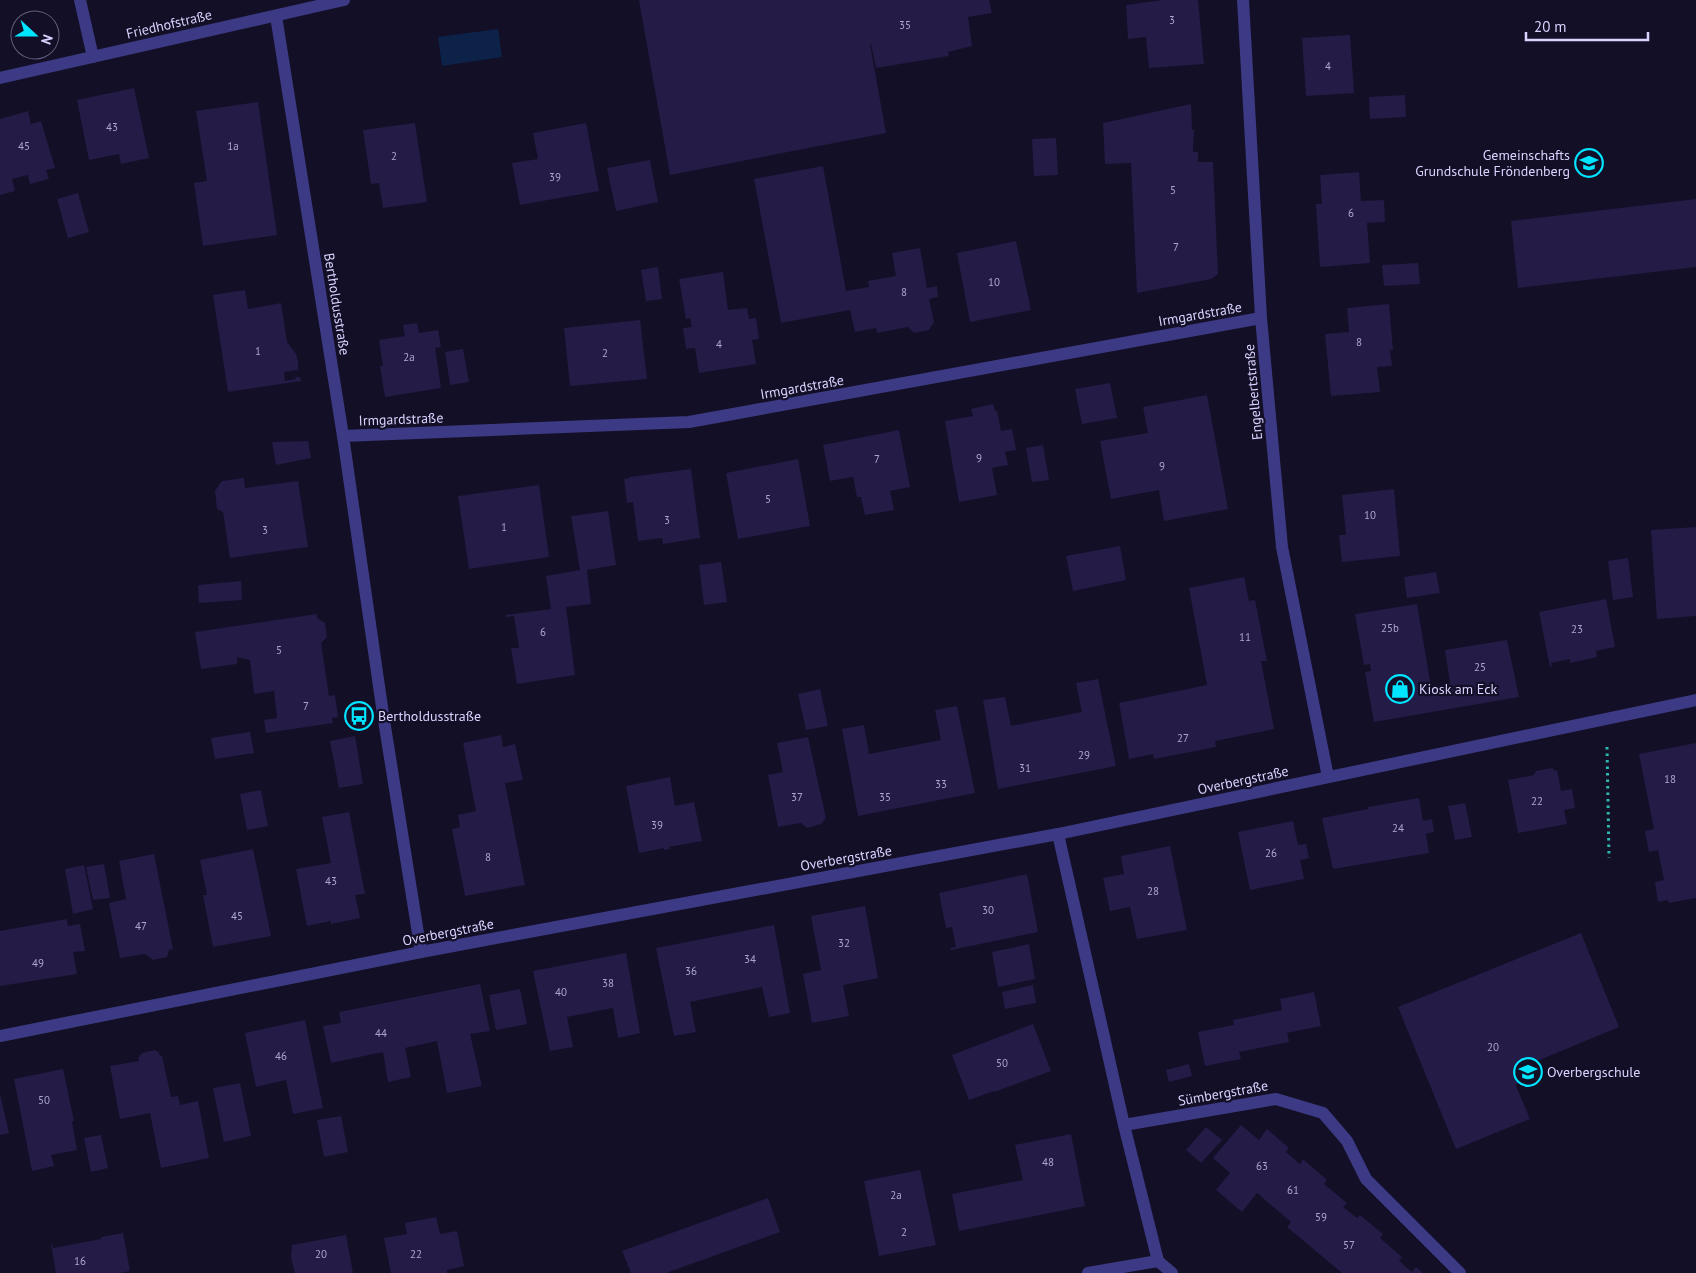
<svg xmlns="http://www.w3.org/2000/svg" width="1696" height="1273" font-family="'PT Sans',sans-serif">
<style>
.water{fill:#0c2248}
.building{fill:#241b47}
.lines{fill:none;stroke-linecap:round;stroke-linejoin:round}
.path{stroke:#2fb8b0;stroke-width:3;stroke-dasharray:2.5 4;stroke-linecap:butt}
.lane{stroke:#3d3a85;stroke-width:12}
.street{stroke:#3d3a85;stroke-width:12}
.labels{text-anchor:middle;stroke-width:4.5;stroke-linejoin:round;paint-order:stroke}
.number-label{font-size:11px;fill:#aca6d1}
.street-label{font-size:14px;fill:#d9d4ff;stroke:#130f26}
.poi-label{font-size:14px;fill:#d9d4ff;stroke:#130f26;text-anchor:start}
</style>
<rect width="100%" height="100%" fill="#130f26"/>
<polygon class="water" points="498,29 502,57 442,66 438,37"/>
<g class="building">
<polygon points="639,0 989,0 992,13 968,17 972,46 948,52 949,56 876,68 871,44 870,44 886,133 670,175"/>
<polygon points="1163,0 1198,0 1204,64 1149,68 1146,37 1128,39 1126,5"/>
<polygon points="1350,35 1354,93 1306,96 1302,38"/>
<polygon points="134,88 149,158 121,164 119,154 89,160 77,100"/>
<polygon points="1405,95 1406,117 1370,119 1369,97"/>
<polygon points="258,102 277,235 203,246 194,183 207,181 196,111"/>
<polygon points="1191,104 1192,130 1194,130 1193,152 1198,152 1198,162 1213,162 1218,274 1211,279 1137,293 1131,163 1105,164 1103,123"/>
<polygon points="28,111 31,124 41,121 55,168 46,170 49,179 30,184 28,175 12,179 15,191 0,195 0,119"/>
<polygon points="415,123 427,202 383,208 379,183 371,184 363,130"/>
<polygon points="586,123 599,191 520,205 512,163 538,159 533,133"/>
<polygon points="1056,138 1058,175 1034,176 1032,139"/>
<polygon points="650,160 658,202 616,211 607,168"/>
<polygon points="823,166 846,291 869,287 868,281 896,276 892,253 920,248 927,288 937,286 938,297 929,299 934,322 929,330 914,333 908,327 877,333 876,328 855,332 850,310 781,323 754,179"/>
<polygon points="1359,172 1361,201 1384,200 1385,222 1367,223 1370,263 1320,267 1316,204 1322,204 1320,175"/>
<polygon points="78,193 89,232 68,238 57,199"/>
<polygon points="1696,199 1696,267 1518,288 1511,221"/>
<polygon points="1016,241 1031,310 970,322 957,253"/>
<polygon points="1418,263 1420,284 1384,286 1382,265"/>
<polygon points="658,267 662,299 646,301 641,270"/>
<polygon points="723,272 728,310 747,308 749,319 756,318 759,339 752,340 756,364 699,373 695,348 686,349 683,328 692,327 690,318 686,319 679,279"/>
<polygon points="245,290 248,309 281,303 287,342 296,354 298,362 298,370 284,372 285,381 296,379 295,377 300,377 301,381 228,392 213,295"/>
<polygon points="1389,304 1393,350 1390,350 1392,366 1377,367 1380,392 1331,396 1325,334 1349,332 1347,308"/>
<polygon points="640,320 647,379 570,386 564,328"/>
<polygon points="417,323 419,333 438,330 441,347 435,348 441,388 385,397 380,366 383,366 379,340 405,336 403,325"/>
<polygon points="463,349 469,382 450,385 445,352"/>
<polygon points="1110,383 1117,418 1082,424 1075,389"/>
<polygon points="1207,395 1228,509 1164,521 1159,490 1111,499 1100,441 1148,433 1143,407"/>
<polygon points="993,404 995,411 997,411 1001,431 1012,429 1016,450 1005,452 1008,465 992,468 997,495 959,502 945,421 973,416 971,409"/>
<polygon points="899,430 910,487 890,491 894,510 865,515 861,497 857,497 853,477 830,481 823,445"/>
<polygon points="308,441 311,458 276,465 272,442"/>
<polygon points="1043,445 1049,480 1032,482 1026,448"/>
<polygon points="798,459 810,526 738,539 726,473"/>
<polygon points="691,469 700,538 663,544 662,538 638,541 633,502 627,503 624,479 630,478 630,477"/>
<polygon points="244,478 245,488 298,481 308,547 230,558 223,512 217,509 215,491 222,481"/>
<polygon points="539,485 549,557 469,569 458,496"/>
<polygon points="1394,489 1400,556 1342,562 1339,535 1346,535 1342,495"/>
<polygon points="608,511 616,565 587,570 591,604 566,607 575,675 517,684 511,648 519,648 514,616 506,617 506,615 551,609 546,576 580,570 571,516"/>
<polygon points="1696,527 1696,616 1657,619 1651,530"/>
<polygon points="1120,546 1126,580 1073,591 1066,556"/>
<polygon points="1628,558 1633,597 1613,600 1608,561"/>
<polygon points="721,562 727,602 704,605 699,565"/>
<polygon points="1436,572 1440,593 1407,598 1404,577"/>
<polygon points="1244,577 1249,601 1255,600 1267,661 1261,661 1274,729 1215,741 1216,747 1154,759 1153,754 1129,759 1119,703 1207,685 1189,588"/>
<polygon points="241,581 242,600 199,603 198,585"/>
<polygon points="1606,599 1615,647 1596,651 1597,657 1570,663 1570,659 1551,663 1552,666 1550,667 1539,612"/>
<polygon points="1417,604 1431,687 1450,683 1445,650 1507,640 1519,697 1374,722 1365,672 1371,671 1370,664 1364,665 1355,614"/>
<polygon points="317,614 317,618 325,623 327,637 321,643 329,696 335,695 338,717 332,718 333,723 266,733 264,720 277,718 274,691 254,694 250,660 237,657 237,664 201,669 195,632"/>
<polygon points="1098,679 1116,766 998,789 983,700 1005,697 1011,726 1082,712 1076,683"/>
<polygon points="820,689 828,726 806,730 798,694"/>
<polygon points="957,706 975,793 858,816 842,729 864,725 869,754 941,740 935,710"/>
<polygon points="250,732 254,753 215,759 211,738"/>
<polygon points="501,735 503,747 515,744 523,780 505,783 525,885 465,896 452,829 460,827 458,815 476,811 463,743"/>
<polygon points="355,736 363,784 339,788 330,741"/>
<polygon points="808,737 826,818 821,824 807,828 801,823 778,827 768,775 783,772 777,743"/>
<polygon points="1696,743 1696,898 1669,903 1668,900 1658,902 1655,882 1664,880 1658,850 1649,852 1645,831 1654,829 1639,754"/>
<polygon points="1552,768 1555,771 1557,770 1561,791 1572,789 1575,808 1564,810 1567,824 1518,833 1508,780 1534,775 1536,771"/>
<polygon points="670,777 675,806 694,802 702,841 669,847 670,849 664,850 664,848 639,853 626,786"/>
<polygon points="261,790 268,826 247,830 240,794"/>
<polygon points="1419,798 1423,821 1432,819 1434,832 1426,834 1429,853 1333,869 1322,818 1368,809 1368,807"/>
<polygon points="1465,803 1472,837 1455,840 1448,806"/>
<polygon points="349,812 365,894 355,895 360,918 331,924 331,921 307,926 296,869 331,863 322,817"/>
<polygon points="1293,821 1298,845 1306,844 1309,858 1300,860 1304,879 1250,890 1238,832"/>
<polygon points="1170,846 1187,930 1137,939 1130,907 1110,911 1103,878 1124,874 1121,856"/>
<polygon points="253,849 271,936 213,947 203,895 207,895 200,860"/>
<polygon points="154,854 173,949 169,950 167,957 153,960 145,954 120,958 109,903 126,899 119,861"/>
<polygon points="104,864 110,898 93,900 86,867"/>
<polygon points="84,865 93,909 73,914 65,869"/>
<polygon points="1027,874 1038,932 951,950 950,948 956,947 952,927 946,928 939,893"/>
<polygon points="865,906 878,978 843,985 849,1016 812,1023 803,974 821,970 811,916"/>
<polygon points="67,919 68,926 80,924 85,951 73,952 77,974 0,986 0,931"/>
<polygon points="774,925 790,1013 769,1017 762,987 690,1002 696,1032 674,1036 656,948"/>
<polygon points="1581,933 1619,1027 1525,1066 1516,1086 1530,1119 1456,1149 1398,1007"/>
<polygon points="1029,944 1035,979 998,987 992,952"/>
<polygon points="626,953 640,1033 618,1038 613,1008 567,1017 573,1047 550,1051 533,971"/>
<polygon points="480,984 490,1031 470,1034 482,1086 447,1093 437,1041 405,1048 411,1077 388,1082 383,1052 331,1063 323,1026 341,1023 339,1012"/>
<polygon points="1033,985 1036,1003 1005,1009 1002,992"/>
<polygon points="520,989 527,1024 496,1030 489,995"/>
<polygon points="1314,992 1321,1026 1287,1033 1289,1042 1239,1052 1241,1059 1205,1066 1198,1032 1234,1025 1233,1020 1282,1010 1280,999"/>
<polygon points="305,1020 323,1108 293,1114 286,1080 256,1087 245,1033"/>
<polygon points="1033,1024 1051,1071 994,1092 994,1091 969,1100 952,1055"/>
<polygon points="155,1050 159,1053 160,1056 162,1056 171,1097 178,1096 180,1105 198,1101 209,1158 161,1168 150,1113 120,1119 110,1066 139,1061 138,1058 142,1053"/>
<polygon points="1189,1064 1192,1076 1169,1082 1166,1070"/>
<polygon points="63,1069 74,1121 72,1122 77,1150 51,1155 54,1166 32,1171 14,1079"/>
<polygon points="240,1083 251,1136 224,1142 213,1088"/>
<polygon points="0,1094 9,1133 0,1135"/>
<polygon points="341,1116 348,1152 324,1157 317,1120"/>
<polygon points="1241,1125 1259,1140 1267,1129 1289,1148 1286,1152 1300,1164 1303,1159 1327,1180 1324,1184 1347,1203 1343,1207 1357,1218 1360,1215 1383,1234 1380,1238 1402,1257 1399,1261 1412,1272 1416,1267 1423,1273 1342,1273 1287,1227 1291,1222 1257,1193 1242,1212 1216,1190 1230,1173 1213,1158"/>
<polygon points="1206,1127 1222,1140 1201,1163 1186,1150"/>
<polygon points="1071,1134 1085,1206 959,1231 952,1194 1023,1180 1015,1145"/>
<polygon points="101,1135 108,1168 91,1172 84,1138"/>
<polygon points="920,1170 936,1245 879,1256 864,1181"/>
<polygon points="768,1198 780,1232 666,1273 631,1273 622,1251"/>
<polygon points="436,1217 440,1234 457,1231 464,1266 447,1270 447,1273 391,1273 384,1238 407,1234 405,1223"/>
<polygon points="123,1233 130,1271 120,1273 56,1273 51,1244 52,1244 53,1248 101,1239 101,1237"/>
<polygon points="346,1235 353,1273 295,1273 291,1258 292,1245"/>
</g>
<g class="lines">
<polyline class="path" points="1607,747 1609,858"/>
<polyline class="lane" points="80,0 93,57"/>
<g class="street">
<polyline points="1243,0 1261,318 1282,547 1328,777"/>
<polyline points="276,16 343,436 383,714 421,952"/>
<polyline points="0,78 344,0"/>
<polyline points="343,436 689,422 1261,318"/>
<polyline points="1058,834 1124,1125 1158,1261 1172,1273"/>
<polyline points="0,1036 421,952 1058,834 1696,700"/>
<polyline points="1124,1125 1276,1099 1323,1113 1347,1141 1366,1179 1460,1273"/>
<polyline points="1088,1273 1158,1261"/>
</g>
</g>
<defs>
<symbol id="school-ring" viewBox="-11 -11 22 22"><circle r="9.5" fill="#130f26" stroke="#00e5ff" stroke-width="1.5"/><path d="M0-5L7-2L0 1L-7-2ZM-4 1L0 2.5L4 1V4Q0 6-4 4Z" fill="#00e5ff"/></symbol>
<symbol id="shop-ring" viewBox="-11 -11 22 22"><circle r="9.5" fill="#130f26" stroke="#00e5ff" stroke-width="1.5"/><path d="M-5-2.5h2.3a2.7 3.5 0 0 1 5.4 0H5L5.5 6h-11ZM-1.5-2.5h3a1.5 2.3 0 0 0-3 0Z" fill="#00e5ff"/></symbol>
<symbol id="bus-ring" viewBox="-11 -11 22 22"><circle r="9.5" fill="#130f26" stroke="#00e5ff" stroke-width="1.5"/><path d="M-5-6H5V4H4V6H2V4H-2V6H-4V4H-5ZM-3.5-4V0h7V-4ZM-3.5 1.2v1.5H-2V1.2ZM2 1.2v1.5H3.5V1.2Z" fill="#00e5ff"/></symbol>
</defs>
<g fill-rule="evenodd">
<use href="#school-ring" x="1573" y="147" width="32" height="32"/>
<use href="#shop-ring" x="1384" y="673" width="32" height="32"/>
<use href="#bus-ring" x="343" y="700" width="32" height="32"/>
<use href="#school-ring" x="1512" y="1056" width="32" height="32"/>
</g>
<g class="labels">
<g class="number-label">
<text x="1172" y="24">3</text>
<text x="905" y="29">35</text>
<text x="1328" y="70">4</text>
<text x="112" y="131">43</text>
<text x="24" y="150">45</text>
<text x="233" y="150">1a</text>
<text x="394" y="160">2</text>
<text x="555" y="181">39</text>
<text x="1173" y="194">5</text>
<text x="1351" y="217">6</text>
<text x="1176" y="251">7</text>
<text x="994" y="286">10</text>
<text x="904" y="296">8</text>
<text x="1359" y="346">8</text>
<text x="719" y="348">4</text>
<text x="258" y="355">1</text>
<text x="605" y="357">2</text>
<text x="409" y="361">2a</text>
<text x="979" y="462">9</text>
<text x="877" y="463">7</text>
<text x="1162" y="470">9</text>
<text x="768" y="503">5</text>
<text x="1370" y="519">10</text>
<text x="667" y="524">3</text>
<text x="504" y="531">1</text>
<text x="265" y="534">3</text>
<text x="1390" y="632">25b</text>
<text x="1577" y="633">23</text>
<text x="543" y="636">6</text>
<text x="1245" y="641">11</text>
<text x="279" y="654">5</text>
<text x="1480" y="671">25</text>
<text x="306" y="710">7</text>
<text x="1183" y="742">27</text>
<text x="1084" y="759">29</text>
<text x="1025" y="772">31</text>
<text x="1670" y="783">18</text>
<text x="941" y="788">33</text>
<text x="797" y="801">37</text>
<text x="885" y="801">35</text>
<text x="1537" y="805">22</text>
<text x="657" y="829">39</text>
<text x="1398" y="832">24</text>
<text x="1271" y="857">26</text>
<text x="488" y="861">8</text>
<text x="331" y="885">43</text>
<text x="1153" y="895">28</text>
<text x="988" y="914">30</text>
<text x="237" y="920">45</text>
<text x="141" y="930">47</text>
<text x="844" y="947">32</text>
<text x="750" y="963">34</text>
<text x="38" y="967">49</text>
<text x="691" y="975">36</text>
<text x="608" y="987">38</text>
<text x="561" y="996">40</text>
<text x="381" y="1037">44</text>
<text x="1493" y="1051">20</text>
<text x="281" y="1060">46</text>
<text x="1002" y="1067">50</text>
<text x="44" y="1104">50</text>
<text x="1048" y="1166">48</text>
<text x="1262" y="1170">63</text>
<text x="1293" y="1194">61</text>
<text x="896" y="1199">2a</text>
<text x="1321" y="1221">59</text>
<text x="904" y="1236">2</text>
<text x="1349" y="1249">57</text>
<text x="321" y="1258">20</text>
<text x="416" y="1258">22</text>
<text x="80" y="1265">16</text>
</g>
<g class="street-label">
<text transform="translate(169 24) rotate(-13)" y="5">Friedhofstraße</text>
<text transform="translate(337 304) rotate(81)" y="5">Bertholdusstraße</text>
<text transform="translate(1200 314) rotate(-10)" y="5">Irmgardstraße</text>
<text transform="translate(802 387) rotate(-10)" y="5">Irmgardstraße</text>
<text transform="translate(1253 392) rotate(-95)" y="5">Engelbertstraße</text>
<text transform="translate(401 419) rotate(-2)" y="5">Irmgardstraße</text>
<text transform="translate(1243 780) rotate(-12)" y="5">Overbergstraße</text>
<text transform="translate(846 858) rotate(-10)" y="5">Overbergstraße</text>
<text transform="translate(448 932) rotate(-11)" y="5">Overbergstraße</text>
<text transform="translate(1223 1093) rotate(-10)" y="5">Sümbergstraße</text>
</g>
<g class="poi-label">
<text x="1570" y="160" text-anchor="end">Gemeinschafts<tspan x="1570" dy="16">Grundschule Fröndenberg</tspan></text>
<text x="1419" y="694">Kiosk am Eck</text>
<text x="378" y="721">Bertholdusstraße</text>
<text x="1547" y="1077">Overbergschule</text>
</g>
</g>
<g transform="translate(35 35) rotate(111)"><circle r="24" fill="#130f26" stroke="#625e7d"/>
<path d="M0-4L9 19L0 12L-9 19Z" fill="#00e5ff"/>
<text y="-8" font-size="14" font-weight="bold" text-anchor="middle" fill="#d9d4ff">N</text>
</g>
<path d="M1526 32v8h122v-8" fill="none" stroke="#d9d4ff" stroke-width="2.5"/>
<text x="1534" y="32" font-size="15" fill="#d9d4ff" stroke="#130f26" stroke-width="4" paint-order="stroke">20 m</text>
</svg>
